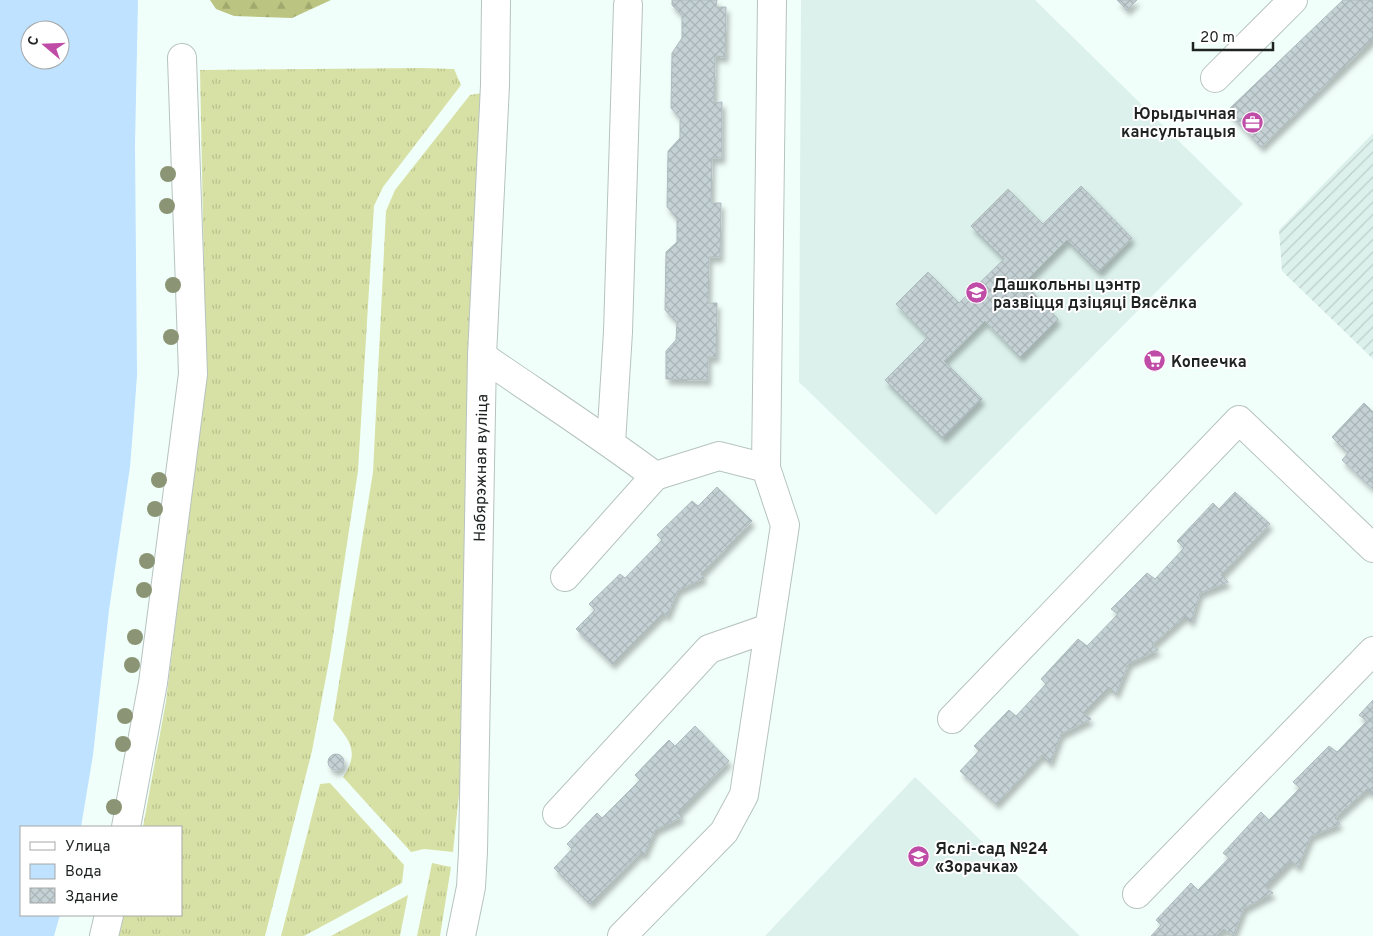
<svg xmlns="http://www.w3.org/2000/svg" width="1373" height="936" font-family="Overpass,sans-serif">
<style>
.built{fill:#dcf1ec}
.industrial{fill:url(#industrial-furrows)}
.grass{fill:url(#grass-tufts)}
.forest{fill:url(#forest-firs)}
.water{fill:#bee2ff;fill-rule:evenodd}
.building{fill:url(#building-cross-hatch);stroke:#aebbbe;filter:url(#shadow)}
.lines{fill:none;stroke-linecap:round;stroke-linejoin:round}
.minor-casing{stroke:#b6c3bf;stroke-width:30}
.minor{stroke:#fff;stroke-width:28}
.tree{fill:#8b9575}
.labels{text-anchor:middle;stroke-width:4;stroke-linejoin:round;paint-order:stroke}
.poi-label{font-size:16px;font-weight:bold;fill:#1e2221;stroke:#fff;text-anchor:start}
.street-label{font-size:16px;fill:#1e2221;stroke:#fff}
</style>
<defs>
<pattern id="industrial-furrows" width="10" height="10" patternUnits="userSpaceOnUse" patternTransform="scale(1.25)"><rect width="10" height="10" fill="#dcf1ec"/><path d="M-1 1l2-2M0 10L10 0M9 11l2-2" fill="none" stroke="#bcceca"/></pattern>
<pattern id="grass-tufts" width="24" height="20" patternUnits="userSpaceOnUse" patternTransform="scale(1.25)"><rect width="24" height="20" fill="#d8e1a5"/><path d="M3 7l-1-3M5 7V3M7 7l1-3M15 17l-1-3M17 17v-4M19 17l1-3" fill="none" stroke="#b9c18e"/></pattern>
<pattern id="forest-firs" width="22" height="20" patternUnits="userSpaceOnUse" patternTransform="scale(1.25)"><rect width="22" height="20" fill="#bbc480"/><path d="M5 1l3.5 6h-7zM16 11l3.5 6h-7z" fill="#a0a86e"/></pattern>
<pattern id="building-cross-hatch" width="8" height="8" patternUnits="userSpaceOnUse" patternTransform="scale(1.25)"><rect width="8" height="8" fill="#c5d2d5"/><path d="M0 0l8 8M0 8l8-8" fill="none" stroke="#a9b4b7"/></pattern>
<filter id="shadow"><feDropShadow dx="3" dy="5.5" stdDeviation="2.5" flood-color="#0004"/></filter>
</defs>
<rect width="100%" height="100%" fill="#f1fffb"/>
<g class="built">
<polygon points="801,0 1035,0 1243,204 936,515 799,382"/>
<polygon points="915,777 1080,936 765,936"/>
</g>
<polygon class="industrial" points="1373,133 1373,359 1282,271 1279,230"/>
<g class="grass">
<polygon points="422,68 454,69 461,85 383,187 374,206 358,471 330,656 312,751 265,936 118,936 123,915 181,915 181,827 143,827 166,701 206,375 200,70"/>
<path d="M482 93 464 747 453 852 424 849 411 852 343 777C360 752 350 741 333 720L373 472 386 211 395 190 470 95Z"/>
<polygon points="330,783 404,865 402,883 304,936 281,936 320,784"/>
<polygon points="432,863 451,867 440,936 417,936"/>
<polygon points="408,895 400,936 331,936"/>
</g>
<polygon class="forest" points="210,0 331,0 292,18 234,16 216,9"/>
<path class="water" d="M0 0H138L135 145 137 375 134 417 130 467 109 610 93 755 81 827H21V915H60L54 936H0ZM30 30H60V60H30Z"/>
<g class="building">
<polygon points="672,0 717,0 716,7 726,7 725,57 715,56 714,103 722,102 722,158 712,158 711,203 721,203 720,257 709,257 708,303 717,303 716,357 708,357 708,380 666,379 666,351 676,340 677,322 665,310 666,252 677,242 677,218 667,207 668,151 680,138 680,118 671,108 672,53 682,38 682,15 672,5"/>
<polygon points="1117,0 1137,0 1127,10"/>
<polygon points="1343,0 1373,0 1373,39 1261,147 1227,111"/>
<polygon points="1081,186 1132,238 1099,272 1067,240 1024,283 1058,319 1020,357 985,321 944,361 982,399 943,438 885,380 928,337 896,304 928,272 959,303 1004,259 971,226 1008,189 1043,224"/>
<polygon points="1364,403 1373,412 1373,489 1342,460 1348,453 1332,437"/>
<polygon points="717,487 752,521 701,574 704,578 678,590 667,616 663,613 612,664 576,629 595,610 589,604 620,574 625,578 662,540 657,535 692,501 698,506"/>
<polygon points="1235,492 1270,524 1221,575 1228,582 1200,593 1191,622 1185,616 1152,645 1158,650 1129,663 1116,694 1109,687 1083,713 1091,719 1061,734 1050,763 1042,755 996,804 960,771 979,751 974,746 1009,710 1016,716 1046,684 1041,679 1078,639 1087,646 1118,614 1111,609 1147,573 1155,579 1184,548 1177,541 1213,503 1219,509"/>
<polygon points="1373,700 1373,795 1367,789 1335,818 1340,824 1311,836 1298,867 1291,861 1265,887 1273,893 1244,908 1233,936 1224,929 1217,936 1151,936 1161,925 1156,920 1191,883 1198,890 1229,858 1223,853 1261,812 1269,820 1300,788 1293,782 1329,746 1337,752 1367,721 1359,715"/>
<polygon points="695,726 729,761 678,813 682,817 655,830 644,855 641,852 590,904 554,868 572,849 567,844 597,813 602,818 640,780 635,775 669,740 675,746"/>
<circle cx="336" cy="762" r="8"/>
</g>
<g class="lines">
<defs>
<g id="minor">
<polyline points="1215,78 1293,0"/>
<path d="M482 356C540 396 599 434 655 476L719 456 766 468 772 0"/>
<polyline points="611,443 618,332 628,5"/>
<polyline points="565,577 655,476"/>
<polyline points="952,719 1239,420 1373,548"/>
<polyline points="557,814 709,649 769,628"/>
<polyline points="126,827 153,683 193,374 182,58"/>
<polyline points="1137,894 1373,651"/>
<polyline points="104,936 109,915"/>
<polyline points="461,936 471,887 473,852 482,356 495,85 496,0"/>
<polyline points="622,936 724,832 744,795 785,525 766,468"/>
</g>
</defs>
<use href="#minor" class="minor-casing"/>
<use href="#minor" class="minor"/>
</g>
<g class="tree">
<circle cx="168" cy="174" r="8"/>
<circle cx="167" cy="206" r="8"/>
<circle cx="173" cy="285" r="8"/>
<circle cx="171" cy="337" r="8"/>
<circle cx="159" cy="480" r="8"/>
<circle cx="155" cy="509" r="8"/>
<circle cx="147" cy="561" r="8"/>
<circle cx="144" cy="590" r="8"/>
<circle cx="135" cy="637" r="8"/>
<circle cx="132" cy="665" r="8"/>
<circle cx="125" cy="716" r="8"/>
<circle cx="123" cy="744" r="8"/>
<circle cx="114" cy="807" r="8"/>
</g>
<defs>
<symbol id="office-disc" viewBox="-11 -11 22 22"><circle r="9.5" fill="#bf4ca6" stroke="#fff"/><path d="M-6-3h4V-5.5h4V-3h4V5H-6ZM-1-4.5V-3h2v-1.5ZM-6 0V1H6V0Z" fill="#fff"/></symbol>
<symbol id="school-disc" viewBox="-11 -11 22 22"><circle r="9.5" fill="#bf4ca6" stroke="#fff"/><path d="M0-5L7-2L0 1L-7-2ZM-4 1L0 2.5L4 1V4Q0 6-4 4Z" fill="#fff"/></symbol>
<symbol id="supermarket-disc" viewBox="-11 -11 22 22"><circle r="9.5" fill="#bf4ca6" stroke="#fff"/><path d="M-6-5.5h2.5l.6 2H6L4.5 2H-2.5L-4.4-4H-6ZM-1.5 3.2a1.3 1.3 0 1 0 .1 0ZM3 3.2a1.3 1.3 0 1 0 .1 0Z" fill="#fff"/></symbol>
</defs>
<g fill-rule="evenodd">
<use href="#office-disc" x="1240" y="110" width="25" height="25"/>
<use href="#school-disc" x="964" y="280" width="25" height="25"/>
<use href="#supermarket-disc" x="1142" y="348" width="25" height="25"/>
<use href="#school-disc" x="906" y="844" width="25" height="25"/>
</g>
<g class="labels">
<g class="poi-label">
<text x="1236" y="119" text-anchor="end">Юрыдычная<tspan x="1236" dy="18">кансультацыя</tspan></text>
<text x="993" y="290">Дашкольны цэнтр<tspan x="993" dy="18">развіцця дзіцяці Вясёлка</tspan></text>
<text x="1171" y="367">Копеечка</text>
<text x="935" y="854">Яслі-сад №24<tspan x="935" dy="18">«Зорачка»</tspan></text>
</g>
<g class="street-label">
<text transform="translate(480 468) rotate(-89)" y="6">Набярэжная вуліца</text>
</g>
</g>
<rect x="20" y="826" width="162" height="90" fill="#ffffff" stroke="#a5a7a6"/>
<rect x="30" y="842" width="25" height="8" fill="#ffffff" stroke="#a5a7a6"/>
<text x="65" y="851" font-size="15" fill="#1e2221">Улица</text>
<rect x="30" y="864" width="25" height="15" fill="#bee2ff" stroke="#a5a7a6"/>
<text x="65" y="876" font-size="15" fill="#1e2221">Вода</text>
<rect x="30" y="888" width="25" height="15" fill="url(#building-cross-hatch)" stroke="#a5a7a6"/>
<text x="65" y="901" font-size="15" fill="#1e2221">Здание</text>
<g transform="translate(45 45) rotate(289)"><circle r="24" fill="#ffffff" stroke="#a5a7a6"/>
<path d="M0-4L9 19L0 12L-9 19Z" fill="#bf4ca6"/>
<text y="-8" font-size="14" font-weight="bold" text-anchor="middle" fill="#1e2221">С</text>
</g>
<path d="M1193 42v8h80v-8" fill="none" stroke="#1e2221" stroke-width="2.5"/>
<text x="1200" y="42" font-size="15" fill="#1e2221" stroke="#ffffff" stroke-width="4" paint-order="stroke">20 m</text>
</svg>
